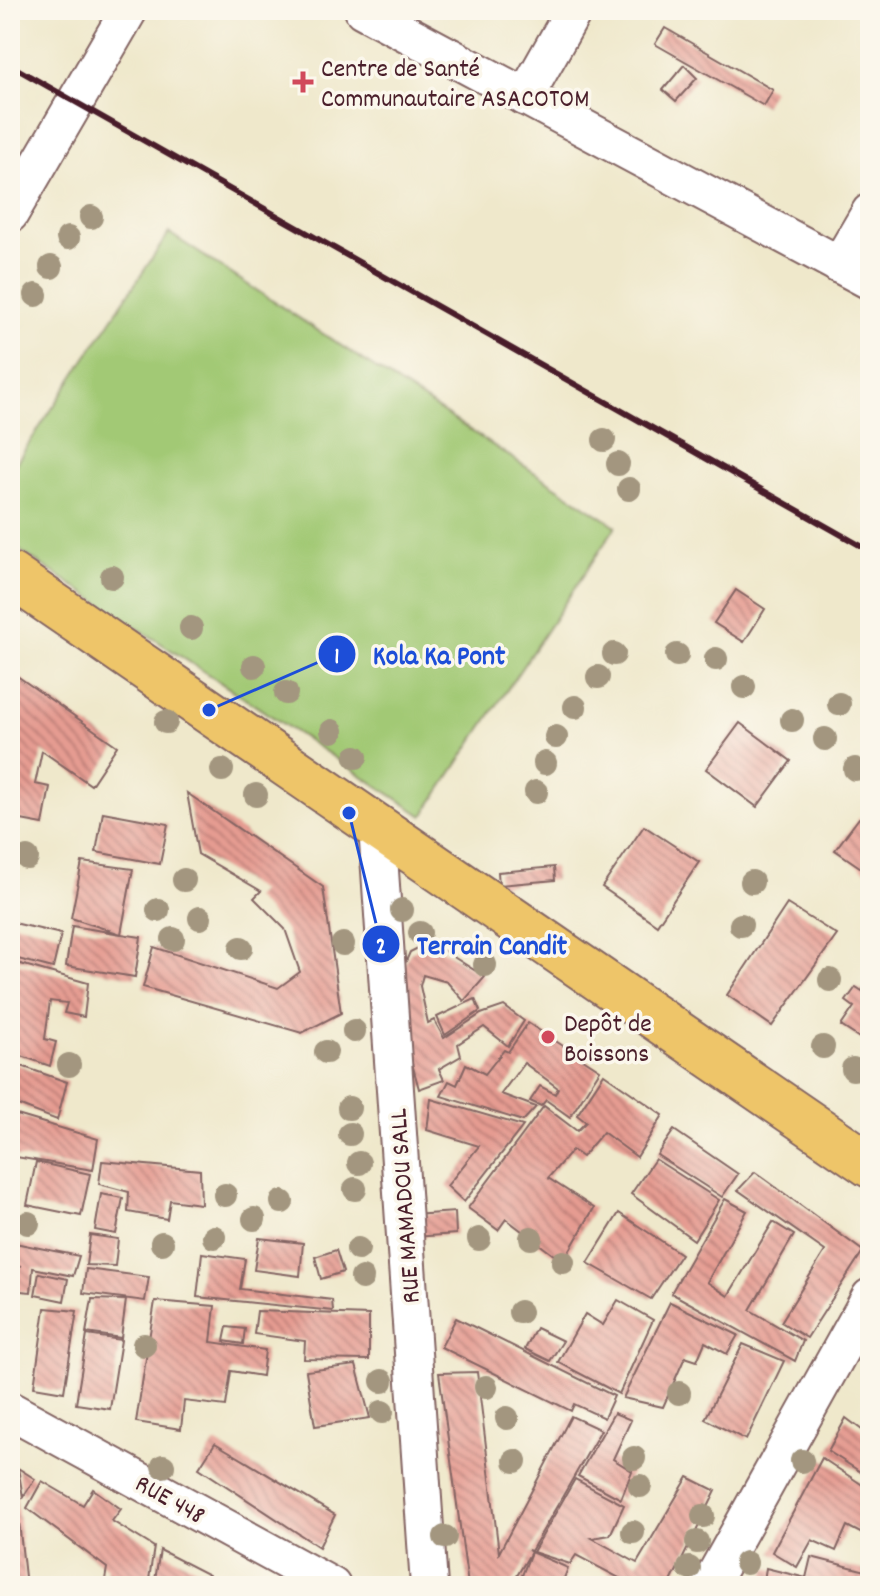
<svg xmlns="http://www.w3.org/2000/svg" width="880" height="1596" font-family="Dekko,sans-serif">
<style>
.pitch{fill:#a2c974;stroke:#767450;stroke-width:2}
.building{fill:url(#building-back-hatch)}
.lines{fill:none;stroke-linecap:round;stroke-linejoin:round}
.minor-casing{stroke:#846563;stroke-width:40}
.major-casing{stroke:#846563;stroke-width:48}
.minor{stroke:#fff;stroke-width:36}
.major{stroke:#eec569;stroke-width:44}
.rail{stroke:#4a1f2b;stroke-width:6}
.tree{fill:#a3967f}
.poi-dot{fill:#d1495b;stroke:#fbf7ec;stroke-width:3}
.labels{text-anchor:middle;stroke-width:7;stroke-linejoin:round;paint-order:stroke}
.poi-label{font-size:26px;fill:#4a1f2b;stroke:#fbf7ec;text-anchor:start}
.street-label{font-size:26px;fill:#4a1f2b;stroke:#fbf7ec}
.leader{fill:none;stroke:#1d4ed8;stroke-width:3}
.callout-dot{fill:#1d4ed8;stroke:#fbf7ec;stroke-width:3}
.mark-label{font-size:24px;text-anchor:middle;font-weight:bold;fill:#fff}
.callout-label{font-size:28px;text-anchor:middle;font-weight:bold;fill:#1d4ed8;stroke:#fbf7ec;stroke-width:7;stroke-linejoin:round;paint-order:stroke}
</style>
<defs>
<pattern id="building-back-hatch" width="6" height="6" patternUnits="userSpaceOnUse" patternTransform="scale(2)"><rect width="6" height="6" fill="#e59b91"/><path d="M-1 5l2 2M0 0l6 6M5-1l2 2" fill="none" stroke="#bc7e77"/></pattern>
</defs>
<rect width="100%" height="100%" fill="#fbf7ec"/>
<filter id="ink" filterUnits="userSpaceOnUse"><feTurbulence type="fractalNoise" baseFrequency=".0125" numOctaves="2"/><feDisplacementMap in="SourceGraphic" scale="16" xChannelSelector="R" yChannelSelector="G"/><feConvolveMatrix kernelMatrix="1 2 1 2 8 2 1 2 1" color-interpolation-filters="sRGB"/></filter>
<filter id="wash" filterUnits="userSpaceOnUse"><feTurbulence type="fractalNoise" baseFrequency=".006" numOctaves="4" result="noise"/><feDisplacementMap in="SourceGraphic" scale="32" xChannelSelector="R" yChannelSelector="G"/><feGaussianBlur stdDeviation="1.8" result="paint"/><feColorMatrix in="noise" values="0 0 0 0 0 0 0 0 0 0 0 0 0 0 0 0 0 1.4 0 .05"/><feComposite in="paint" operator="in"/></filter>
<g filter="url(#wash)">
<rect width="100%" height="100%" fill="#efe8cb"/>
<polygon class="pitch" points="169,233 616,526 423,816 10,544 10,472"/>
<g id="blocks">
<g class="building">
<polygon points="665,28 773,90 764,106 655,44"/>
<polygon points="684,65 697,78 676,101 663,90"/>
<polygon points="736,590 765,609 744,642 714,623"/>
<polygon points="10,671 117,746 91,785 42,751 35,784 50,787 43,824 10,818"/>
<polygon points="740,723 791,761 757,807 706,769"/>
<polygon points="187,793 323,887 341,1013 302,1033 143,987 154,947 278,988 300,972 285,929 254,898 261,891 198,854"/>
<polygon points="103,812 168,824 160,864 96,852"/>
<polygon points="859,818 870,825 870,874 835,850"/>
<polygon points="644,826 699,862 657,925 602,887"/>
<polygon points="82,862 133,869 121,934 141,937 135,977 66,966 72,926 121,934 71,918"/>
<polygon points="554,867 555,880 499,885 498,872"/>
<polygon points="787,904 837,935 772,1026 727,995"/>
<polygon points="10,922 61,934 53,968 10,957"/>
<polygon points="430,942 485,977 464,1001 447,982 423,975 420,986 428,1023 434,1020 444,1038 481,1014 504,1006 524,1021 508,1046 484,1027 458,1044 461,1056 439,1069 444,1080 419,1089 395,1001 399,977 410,952"/>
<polygon points="10,961 88,983 84,1017 64,1013 67,1003 50,1001 45,1039 56,1042 50,1066 10,1052"/>
<polygon points="870,980 870,1045 841,1026 854,1007 846,1001 856,987 862,991"/>
<polygon points="475,999 480,1011 445,1035 437,1017"/>
<polygon points="528,1023 600,1070 570,1117 546,1100 541,1106 530,1101 540,1086 555,1094 558,1088 524,1063 501,1094 536,1107 523,1121 441,1096 449,1081 457,1085 466,1064 485,1074 504,1050 508,1052"/>
<polygon points="10,1062 67,1082 57,1120 10,1102"/>
<polygon points="604,1074 663,1115 637,1157 603,1132 582,1157 572,1150 548,1178 594,1208 563,1262 506,1219 498,1230 468,1208 544,1106 577,1131 586,1122 577,1115"/>
<polygon points="431,1099 523,1126 464,1202 447,1186 479,1146 427,1130"/>
<polygon points="17,1115 98,1139 93,1170 10,1156 10,1141"/>
<polygon points="674,1130 738,1174 722,1197 657,1155"/>
<polygon points="655,1159 719,1200 694,1240 631,1194"/>
<polygon points="102,1161 200,1170 201,1204 170,1200 167,1219 128,1212 129,1192 99,1184"/>
<polygon points="36,1162 90,1174 81,1216 27,1205"/>
<polygon points="755,1172 863,1251 807,1338 781,1322 825,1251 738,1190"/>
<polygon points="101,1194 123,1198 116,1234 95,1230"/>
<polygon points="725,1199 747,1211 707,1282 728,1296 773,1222 794,1235 750,1310 803,1341 795,1361 671,1293"/>
<polygon points="455,1212 456,1234 414,1237 413,1215"/>
<polygon points="619,1213 681,1254 651,1299 588,1263"/>
<polygon points="90,1235 118,1239 115,1266 86,1265"/>
<polygon points="259,1238 303,1243 300,1276 254,1270"/>
<polygon points="10,1242 79,1256 73,1276 33,1268 31,1292 10,1290 10,1265 21,1266 10,1263"/>
<polygon points="336,1250 343,1272 321,1279 315,1257"/>
<polygon points="202,1253 245,1259 240,1289 332,1300 333,1311 197,1297"/>
<polygon points="86,1269 149,1277 145,1301 83,1293"/>
<polygon points="39,1273 68,1279 64,1301 35,1295"/>
<polygon points="92,1299 126,1300 121,1338 86,1333"/>
<polygon points="618,1300 653,1320 619,1394 558,1362 585,1314 603,1325"/>
<polygon points="155,1301 215,1306 211,1342 265,1350 262,1376 231,1371 226,1406 184,1401 181,1429 136,1422"/>
<polygon points="670,1302 738,1335 727,1354 705,1342 697,1361 685,1357 663,1407 623,1398"/>
<polygon points="45,1308 77,1311 64,1392 34,1387"/>
<polygon points="257,1311 369,1315 369,1360 304,1359 305,1341 254,1334"/>
<polygon points="456,1318 614,1396 604,1418 574,1404 571,1411 441,1347"/>
<polygon points="227,1327 245,1329 243,1344 224,1341"/>
<polygon points="536,1328 563,1341 550,1361 525,1349"/>
<polygon points="87,1335 121,1340 110,1409 76,1404"/>
<polygon points="743,1344 784,1361 746,1440 705,1419"/>
<polygon points="356,1365 370,1418 315,1426 306,1371"/>
<polygon points="477,1372 499,1553 571,1416 601,1430 531,1551 528,1550 531,1552 511,1586 468,1585 439,1373"/>
<polygon points="614,1413 631,1420 613,1459 632,1471 621,1499 578,1476"/>
<polygon points="846,1418 870,1436 870,1478 828,1451"/>
<polygon points="215,1443 335,1515 319,1547 199,1468"/>
<polygon points="10,1458 12,1458 26,1586 10,1586"/>
<polygon points="822,1458 870,1490 870,1538 847,1526 836,1551 812,1540 797,1567 772,1552"/>
<polygon points="18,1468 35,1479 23,1497"/>
<polygon points="688,1477 716,1491 669,1586 624,1586 627,1582 576,1555 570,1564 533,1552 575,1479 624,1505 610,1535 592,1538 637,1563"/>
<polygon points="42,1481 83,1505 93,1489 121,1509 112,1521 154,1547 148,1586 104,1586 107,1568 27,1508"/>
<polygon points="160,1550 209,1575 208,1586 154,1586"/>
<polygon points="531,1552 568,1568 561,1586 518,1586"/>
<polygon points="811,1557 870,1572 870,1586 763,1586 766,1568 806,1578"/>
</g>
</g>
</g>
<g filter="url(#ink)">
<use href="#blocks" fill-opacity="0" stroke="#846563" stroke-width="2"/>
<g class="lines">
<defs>
<g id="minor">
<polyline points="363,10 870,281"/>
<polyline points="525,97 574,10"/>
<polyline points="10,214 129,10"/>
<polyline points="839,265 870,212"/>
<polyline points="377,827 429,1586"/>
<polyline points="10,1410 332,1586"/>
<polyline points="709,1586 870,1297"/>
</g>
<polyline id="major" points="10,575 870,1165"/>
</defs>
<use href="#minor" class="minor-casing"/>
<use href="#major" class="major-casing"/>
<use href="#minor" class="minor"/>
<use href="#major" class="major"/>
<polyline class="rail" points="10,65 870,551"/>
</g>
<g class="tree">
<circle cx="91" cy="217" r="12"/>
<circle cx="68" cy="238" r="12"/>
<circle cx="51" cy="267" r="12"/>
<circle cx="36" cy="295" r="12"/>
<circle cx="604" cy="440" r="12"/>
<circle cx="618" cy="464" r="12"/>
<circle cx="629" cy="489" r="12"/>
<circle cx="112" cy="577" r="12"/>
<circle cx="191" cy="628" r="12"/>
<circle cx="614" cy="654" r="12"/>
<circle cx="677" cy="655" r="12"/>
<circle cx="716" cy="659" r="12"/>
<circle cx="254" cy="666" r="12"/>
<circle cx="598" cy="677" r="12"/>
<circle cx="744" cy="687" r="12"/>
<circle cx="286" cy="693" r="12"/>
<circle cx="839" cy="704" r="12"/>
<circle cx="575" cy="707" r="12"/>
<circle cx="792" cy="720" r="12"/>
<circle cx="166" cy="722" r="12"/>
<circle cx="332" cy="731" r="12"/>
<circle cx="556" cy="737" r="12"/>
<circle cx="825" cy="739" r="12"/>
<circle cx="356" cy="757" r="12"/>
<circle cx="545" cy="763" r="12"/>
<circle cx="855" cy="769" r="12"/>
<circle cx="222" cy="770" r="12"/>
<circle cx="536" cy="792" r="12"/>
<circle cx="256" cy="795" r="12"/>
<circle cx="27" cy="858" r="12"/>
<circle cx="184" cy="880" r="12"/>
<circle cx="752" cy="882" r="12"/>
<circle cx="158" cy="910" r="12"/>
<circle cx="402" cy="910" r="12"/>
<circle cx="200" cy="918" r="12"/>
<circle cx="741" cy="925" r="12"/>
<circle cx="420" cy="933" r="12"/>
<circle cx="173" cy="939" r="12"/>
<circle cx="343" cy="944" r="12"/>
<circle cx="241" cy="948" r="12"/>
<circle cx="485" cy="965" r="12"/>
<circle cx="830" cy="980" r="12"/>
<circle cx="354" cy="1031" r="12"/>
<circle cx="823" cy="1047" r="12"/>
<circle cx="326" cy="1052" r="12"/>
<circle cx="69" cy="1065" r="12"/>
<circle cx="853" cy="1069" r="12"/>
<circle cx="349" cy="1108" r="12"/>
<circle cx="350" cy="1134" r="12"/>
<circle cx="359" cy="1163" r="12"/>
<circle cx="355" cy="1189" r="12"/>
<circle cx="225" cy="1195" r="12"/>
<circle cx="282" cy="1202" r="12"/>
<circle cx="254" cy="1219" r="12"/>
<circle cx="28" cy="1223" r="12"/>
<circle cx="214" cy="1237" r="12"/>
<circle cx="531" cy="1238" r="12"/>
<circle cx="479" cy="1239" r="12"/>
<circle cx="162" cy="1243" r="12"/>
<circle cx="358" cy="1249" r="12"/>
<circle cx="563" cy="1262" r="12"/>
<circle cx="362" cy="1278" r="12"/>
<circle cx="520" cy="1312" r="12"/>
<circle cx="144" cy="1345" r="12"/>
<circle cx="382" cy="1381" r="12"/>
<circle cx="486" cy="1387" r="12"/>
<circle cx="679" cy="1393" r="12"/>
<circle cx="382" cy="1412" r="12"/>
<circle cx="507" cy="1418" r="12"/>
<circle cx="634" cy="1458" r="12"/>
<circle cx="515" cy="1461" r="12"/>
<circle cx="802" cy="1461" r="12"/>
<circle cx="163" cy="1466" r="12"/>
<circle cx="640" cy="1486" r="12"/>
<circle cx="703" cy="1516" r="12"/>
<circle cx="633" cy="1532" r="12"/>
<circle cx="445" cy="1537" r="12"/>
<circle cx="697" cy="1542" r="12"/>
<circle cx="746" cy="1563" r="12"/>
<circle cx="689" cy="1568" r="12"/>
</g>
</g>
<g class="poi-dot">
<path d="M299 70h8v8h8v8h-8v8h-8v-8h-8v-8h8z"/>
<circle cx="548" cy="1037" r="8"/>
</g>
<g class="labels">
<g class="poi-label">
<text x="321" y="76">Centre de Santé<tspan x="321" dy="30">Communautaire ASACOTOM</tspan></text>
<text x="564" y="1031">Depôt de<tspan x="564" dy="30">Boissons</tspan></text>
</g>
<g class="street-label">
<text transform="translate(403 1206) rotate(-94)" y="9">RUE MAMADOU SALL</text>
<text transform="translate(171 1498) rotate(29)" y="9">RUE 448</text>
</g>
</g>
<path class="leader" d="M209 710L337 654M349 813L381 944"/>
<g class="callout-dot">
<circle cx="209" cy="710" r="8"/>
<circle cx="349" cy="813" r="8"/>
<circle cx="337" cy="654" r="20"/>
<circle cx="381" cy="944" r="20"/>
</g>
<g class="mark-label">
<text x="337" y="663">1</text>
<text x="381" y="953">2</text>
</g>
<g class="callout-label">
<text x="439" y="664">Kola Ka Pont</text>
<text x="492" y="954">Terrain Candit</text>
</g>
<rect width="880" height="1596" fill="none" stroke="#fbf7ec" stroke-width="40"/>
</svg>
